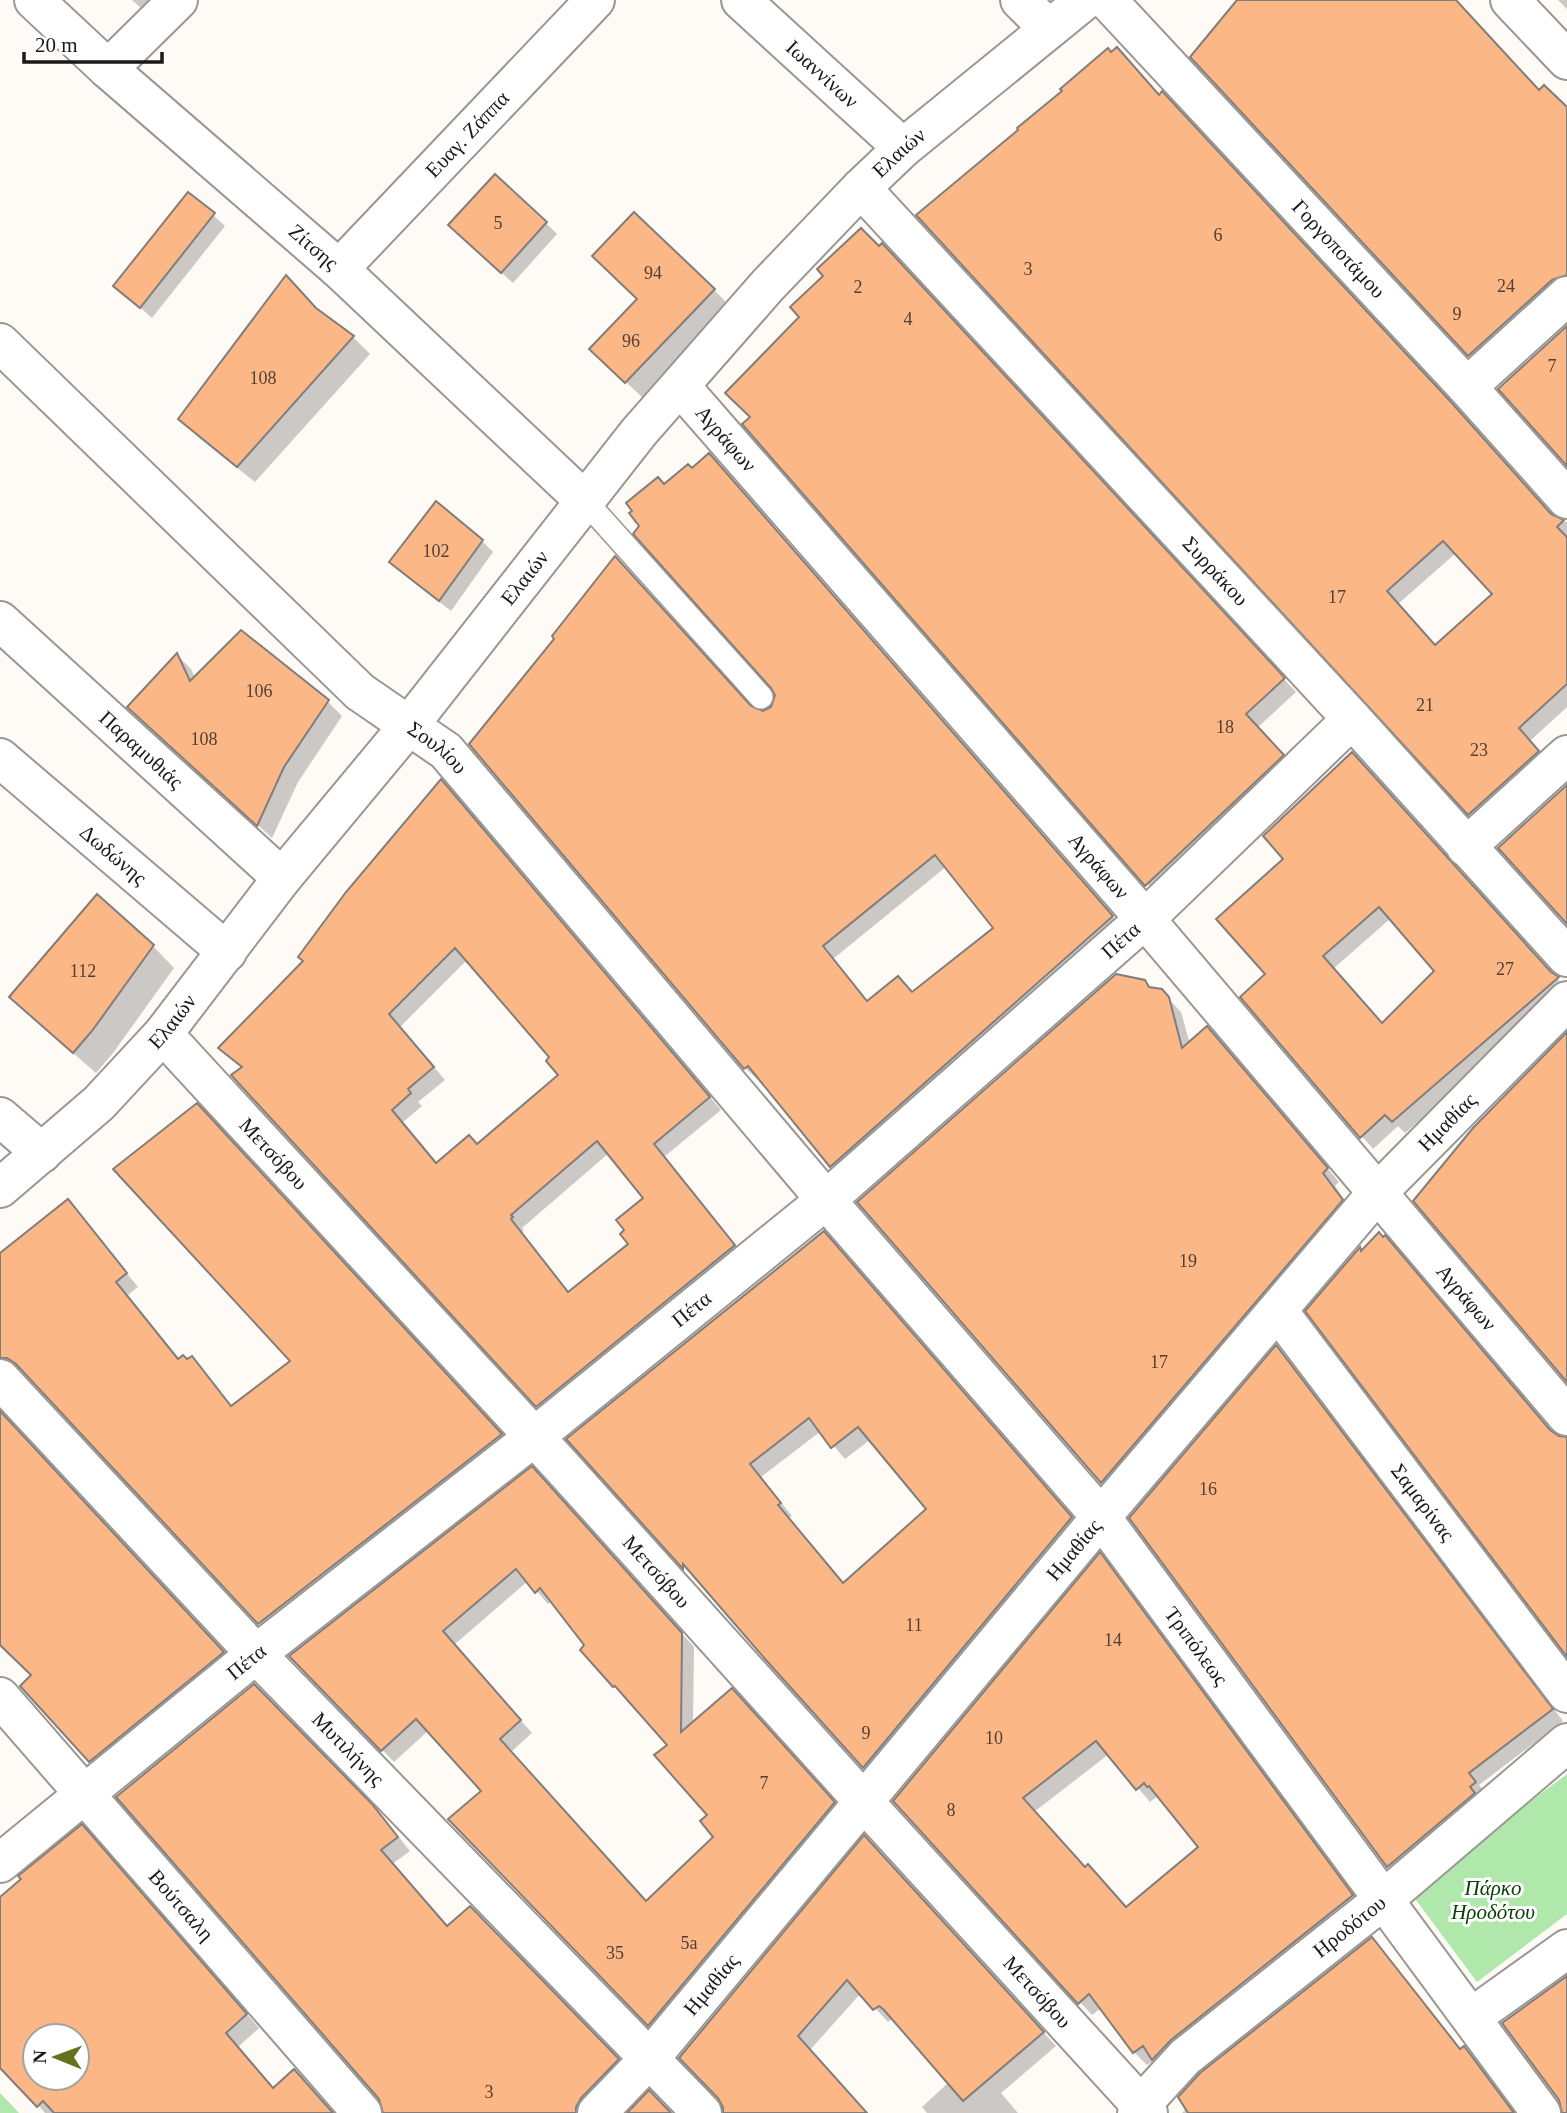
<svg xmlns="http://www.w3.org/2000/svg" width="1567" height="2113" font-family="Georgia,serif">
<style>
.green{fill:#b0e7aa}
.shadow{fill:#0003;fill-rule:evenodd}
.building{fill:#fcb787;stroke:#827d7a;stroke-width:2;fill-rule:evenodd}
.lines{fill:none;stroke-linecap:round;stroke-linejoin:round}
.lane-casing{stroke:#9a9692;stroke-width:26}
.street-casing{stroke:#9a9692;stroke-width:42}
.secondary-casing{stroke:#9a9692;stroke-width:42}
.lane{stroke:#fff;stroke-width:23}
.street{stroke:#fff;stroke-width:38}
.secondary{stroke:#fff;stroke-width:38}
.labels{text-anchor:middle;stroke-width:6;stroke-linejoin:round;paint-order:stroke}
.number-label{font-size:18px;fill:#524033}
.street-label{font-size:21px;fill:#1a1917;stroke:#fff}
.park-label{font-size:21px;font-style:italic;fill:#064104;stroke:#fff}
</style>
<rect width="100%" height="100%" fill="#fefbf7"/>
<g class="green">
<polygon points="1567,1774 1567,1914 1477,1982 1410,1892"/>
<polygon points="0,2093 19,2113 0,2113"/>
</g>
<g class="shadow">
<polygon points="132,0 149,0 141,8"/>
<polygon points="1239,0 1454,0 1539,92 1567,109 1567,290 1481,367 1192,57"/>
<polygon points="1558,0 1567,0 1567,9"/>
<path d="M1160 97 1553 517 1559 521 1567 522V707L1530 741 1550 764 1482 826 918 215ZM1456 553 1494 594 1435 647 1398 604Z"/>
<polygon points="213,215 225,226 152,318 116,286"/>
<polygon points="546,223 557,234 513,283 461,236"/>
<polygon points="879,248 894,258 1296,692 1257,728 1294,768 1159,897 745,424 752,417"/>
<polygon points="714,290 732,308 645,400 610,367"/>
<polygon points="319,312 353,337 370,354 255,482 197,436 181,419"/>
<path d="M721 467 1123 928 843 1178 760 1077 757 1079 745 1068 752 709 763 713 772 708 777 695 665 486 692 470ZM947 866 996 928 913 994 869 1003 833 959Z"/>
<polygon points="482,541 493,552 451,611 403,573"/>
<polygon points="177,655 191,669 195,678 328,702 342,716 298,782 272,838 144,721"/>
<path d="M453 793 721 1110 664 1157 746 1258 550 1418 233 1076 243 1068 221 1048 305 962ZM467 960 552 1058 560 1076 477 1146 437 1165 402 1123 422 1106 418 1102 445 1080 400 1027ZM609 1153 646 1198 630 1245 570 1293 522 1232 524 1230 522 1228Z"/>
<path d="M1285 859 1553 975 1567 988V993L1405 1133 1398 1126 1373 1149 1242 997 1267 975ZM1391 918 1437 971 1383 1025 1333 969Z"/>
<polygon points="153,946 174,968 113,1053 96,1073 33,1018"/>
<polygon points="1144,981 1152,989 1161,991 1181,1012 1190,1044 1220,1041 1339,1182 1335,1186 1354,1213 1115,1495 861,1203"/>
<polygon points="209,1118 513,1448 272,1636 29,1375 20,1370 8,1370 0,1374 0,1256 68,1201 138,1287 128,1295 180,1360 187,1361 191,1358 233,1407 293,1362"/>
<path d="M836 1245 1084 1531 876 1779 766 1658 695 1575V1578L569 1439ZM821 1431 845 1459 871 1439 928 1509 844 1585 789 1518 792 1516 761 1477Z"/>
<polygon points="1276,1348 1288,1359 1563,1721 1479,1785 1487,1794 1400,1878 1388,1866 1131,1518"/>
<polygon points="0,1413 235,1665 103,1773 90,1761 34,1675 0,1643"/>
<path d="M544 1481 694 1647 693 1724 744 1702 846 1816 661 2037 451 1819 483 1791 429 1730 394 1762 291 1656ZM528 1581 548 1604 552 1601 615 1686 669 1745 709 1815 715 1837 647 1903 511 1752 532 1733 454 1645Z"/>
<path d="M1100 1555 1113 1568 1365 1909 1167 2072 1155 2060 1147 2065 1134 2052 1101 2008 1092 2015 895 1801ZM1109 1754 1150 1802 1158 1796 1201 1848 1126 1909 1085 1869 1034 1812Z"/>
<polygon points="254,1686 385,1820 410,1851 392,1864 447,1927 470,1908 631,2073 593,2113 385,2113"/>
<path d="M95 1840 259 2028 237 2048 274 2089 294 2071 333 2113H45L0 2063V1896ZM35 2036H77V2078H35Z"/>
<polygon points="877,1850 1056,2046 1001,2093 1018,2113 927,2113 922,2107 949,2082 893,2018 888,2022 861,1993 810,2050 866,2113 725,2113"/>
<polygon points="1371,1939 1384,1952 1461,2051 1464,2048 1477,2061 1515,2113 1182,2113"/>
</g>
<g class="building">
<polygon points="1237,0 1456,0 1539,90 1544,85 1567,107 1567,275 1552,280 1468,356 1190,57"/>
<path d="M1117 47 1159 95 1162 91 1451 402 1551 514 1564 520 1557 527 1567 537V684L1519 728 1539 751 1468 815 916 215 1018 130 1017 128 1062 91 1060 89 1108 48 1111 52ZM1443 541 1492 594 1435 645 1387 591Z"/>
<polygon points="495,174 547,222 501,273 448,225"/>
<polygon points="188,192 215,213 140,308 113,286"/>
<polygon points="634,212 715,289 625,383 589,349 637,299 592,256"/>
<polygon points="861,228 879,246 882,243 1285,678 1246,714 1284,755 1145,886 742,424 750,417 725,393 799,317 790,307 823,276 817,269"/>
<polygon points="286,275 316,308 354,336 237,467 178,419"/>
<polygon points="1567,326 1567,466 1498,389"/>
<path d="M709 453 1113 916 830 1167 748 1066 744 1069 469 744 554 639 552 636 615 556 751 706 763 711 771 707 775 695 771 688 633 534 639 526 629 513 632 511 626 503 658 477 664 484 688 464 692 468ZM935 855 993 928 912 992 898 976 867 1001 823 946Z"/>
<polygon points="436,501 483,540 439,601 389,562"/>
<polygon points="241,630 329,700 284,767 257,826 127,707 177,653 190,681"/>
<path d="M1352 752 1551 972 1559 977 1392 1122 1385 1115 1360 1138 1240 997 1265 974 1216 919 1283 859 1263 836ZM1379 907 1434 971 1382 1023 1323 956Z"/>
<path d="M441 779 710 1097 654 1144 735 1245 536 1407 231 1075 242 1067 218 1048 303 961 298 957 346 892ZM455 948 549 1057 546 1061 558 1075 477 1144 469 1135 436 1163 392 1110 411 1093 408 1089 434 1067 389 1014ZM597 1141 643 1198 616 1220 624 1230 620 1234 628 1244 568 1292 511 1219 513 1217 511 1215Z"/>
<polygon points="1567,785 1567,924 1498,848"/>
<polygon points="97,894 154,945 92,1031 73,1053 9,997"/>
<polygon points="1116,974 1145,980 1149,987 1162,989 1169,997 1182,1048 1207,1026 1328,1168 1323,1173 1343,1200 1101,1483 857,1202"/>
<polygon points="1567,1032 1567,1382 1413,1201 1473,1128"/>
<polygon points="197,1103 502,1434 258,1624 16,1364 7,1358 0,1358 0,1253 68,1199 127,1273 116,1282 178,1359 183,1355 187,1359 192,1356 231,1406 290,1361 113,1169"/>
<path d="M824 1231 1072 1517 863 1768 765 1659 683 1564V1569L566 1439ZM809 1418 831 1448 858 1427 926 1509 843 1583 778 1505 781 1503 750 1464Z"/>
<polygon points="1379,1232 1383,1237 1385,1235 1550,1430 1559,1436 1567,1437 1567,1657 1305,1311 1360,1247 1361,1251"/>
<polygon points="1276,1345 1553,1709 1469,1773 1476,1782 1470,1787 1475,1793 1387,1867 1129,1518"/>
<polygon points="0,1411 224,1652 89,1762 20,1686 31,1675 0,1645"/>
<path d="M532 1466 682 1633 681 1732 732 1688 835 1802 648 2026 448 1819 481 1791 416 1719 381 1751 289 1656ZM516 1569 535 1593 540 1588 584 1645 580 1650 613 1687 615 1686 667 1745 654 1755 707 1815 700 1821 713 1837 646 1901 500 1739 521 1720 443 1631Z"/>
<path d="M1100 1552 1353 1895 1171 2040 1152 2060 1143 2046 1133 2053 1089 1994 1078 2004 893 1801ZM1096 1741 1136 1790 1144 1783 1147 1787 1149 1786 1198 1847 1126 1907 1088 1864 1085 1867 1023 1798Z"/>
<polygon points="254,1684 372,1804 398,1837 381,1850 447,1926 470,1906 619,2059 581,2098 576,2107 576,2113 383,2113 379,2099 116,1797"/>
<path d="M82 1824 247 2014 226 2033 273 2088 294 2069 333 2113H54L43 2101 37 2107 0 2068V1897L21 1879 18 1876ZM35 2036H77V2078H35Z"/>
<polygon points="864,1835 1044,2032 963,2101 884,2010 879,2006 873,2010 847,1980 798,2036 867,2113 723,2113 723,2107 718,2098 679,2058"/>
<polygon points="1372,1937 1460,2049 1464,2046 1514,2113 1188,2113 1178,2097 1200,2073"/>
<polygon points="1567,1976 1567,2113 1562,2113 1559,2100 1502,2023"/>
<polygon points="649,2090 671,2113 627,2113"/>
</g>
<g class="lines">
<defs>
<polyline id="lane" points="586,502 761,697"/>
<g id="street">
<path id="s1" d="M34 0 108 69 339 269 586 502"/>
<path id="s2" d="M741 0 903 148"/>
<polyline points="1020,0 1049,29"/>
<path id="s3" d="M1107 0 1467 387 1567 499"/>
<polyline points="1510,0 1567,60"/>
<polyline points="108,69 178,0"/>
<path id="s4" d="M861 188 1352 719 1567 957"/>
<path id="s5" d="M339 269 595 0"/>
<path id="s6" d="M0 343 360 692 446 751 826 1200 1101 1517 1541 2113"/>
<path id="s7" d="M680 386 1145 919 1567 1416"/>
<polyline points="1467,387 1567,296"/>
<path id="s8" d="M0 621 282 878"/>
<path id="s9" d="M0 758 227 952"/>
<polyline points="1466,847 1567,755"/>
<path id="s10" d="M163 1034 563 1468 863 1801 1148 2113"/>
<polyline points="0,1117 42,1153"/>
<path id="s11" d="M1278 1311 1567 1693"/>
<path id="s12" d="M0 1379 256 1654 702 2113"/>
<path id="s13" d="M0 1697 362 2113"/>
<path id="s14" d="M0 1863 256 1654 534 1437 826 1200 1145 919 1352 719"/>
<polyline points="1472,2017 1567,1949"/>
<path id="s15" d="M597 2113 650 2058 1101 1517 1377 1193 1567 1001"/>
<path id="s16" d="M1137 2113 1141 2105 1185 2057 1383 1900 1567 1743"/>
</g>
<g id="secondary">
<path id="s17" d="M0 1188 99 1103 163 1034 282 878 410 724 639 432 768 285 861 188 903 148 1085 0"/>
</g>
</defs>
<use href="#lane" class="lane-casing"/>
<use href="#street" class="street-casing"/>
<use href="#secondary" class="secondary-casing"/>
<use href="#lane" class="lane"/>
<use href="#street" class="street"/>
<use href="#secondary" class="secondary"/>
</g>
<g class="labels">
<g class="number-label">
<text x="498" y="229">5</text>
<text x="1218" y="241">6</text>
<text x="1028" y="275">3</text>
<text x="653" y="279">94</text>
<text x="1506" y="292">24</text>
<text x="858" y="293">2</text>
<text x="1457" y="320">9</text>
<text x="908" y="325">4</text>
<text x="631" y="347">96</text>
<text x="1552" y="372">7</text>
<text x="263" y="384">108</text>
<text x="436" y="557">102</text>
<text x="1337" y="603">17</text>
<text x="259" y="697">106</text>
<text x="1425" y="711">21</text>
<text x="1225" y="733">18</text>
<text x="204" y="745">108</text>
<text x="1479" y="756">23</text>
<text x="1505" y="975">27</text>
<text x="83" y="977">112</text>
<text x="1188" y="1267">19</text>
<text x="1159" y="1368">17</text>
<text x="1208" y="1495">16</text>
<text x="914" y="1631">11</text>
<text x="1113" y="1646">14</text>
<text x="866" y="1739">9</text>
<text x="994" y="1744">10</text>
<text x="764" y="1789">7</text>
<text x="951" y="1816">8</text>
<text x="689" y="1949">5a</text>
<text x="615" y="1959">35</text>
<text x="489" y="2098">3</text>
</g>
<g class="street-label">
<text dy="7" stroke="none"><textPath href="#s2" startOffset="110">Ιωαννίνων</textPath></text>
<text dy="7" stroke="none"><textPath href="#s5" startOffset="186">Ευαγ. Ζάππα</textPath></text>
<text dy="7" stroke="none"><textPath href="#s17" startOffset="1374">Ελαιών</textPath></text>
<text dy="7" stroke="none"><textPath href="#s1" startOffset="373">Ζίτσης</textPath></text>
<text dy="7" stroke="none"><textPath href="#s3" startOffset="340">Γοργοποτάμου</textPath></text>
<text dy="7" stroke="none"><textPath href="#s7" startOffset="70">Αγράφων</textPath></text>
<text dy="7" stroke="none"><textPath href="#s4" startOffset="522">Συρράκου</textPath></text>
<text dy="7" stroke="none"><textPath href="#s17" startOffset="807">Ελαιών</textPath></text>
<text dy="7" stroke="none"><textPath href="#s6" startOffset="597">Σουλίου</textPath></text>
<text dy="7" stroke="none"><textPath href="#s8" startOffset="191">Παραμυθιάς</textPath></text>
<text dy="7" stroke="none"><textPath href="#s9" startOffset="149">Δωδώνης</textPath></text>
<text dy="7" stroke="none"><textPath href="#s7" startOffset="637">Αγράφων</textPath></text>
<text dy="7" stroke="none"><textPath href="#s14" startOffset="1452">Πέτα</textPath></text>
<text dy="7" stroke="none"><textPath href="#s17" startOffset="240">Ελαιών</textPath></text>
<text dy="7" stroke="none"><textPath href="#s15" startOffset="1306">Ημαθίας</textPath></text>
<text dy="7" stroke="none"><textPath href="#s10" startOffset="163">Μετσόβου</textPath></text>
<text dy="7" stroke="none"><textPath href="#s7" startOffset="1204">Αγράφων</textPath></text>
<text dy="7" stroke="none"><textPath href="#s14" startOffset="886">Πέτα</textPath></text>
<text dy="7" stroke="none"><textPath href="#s11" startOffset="240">Σαμαρίνας</textPath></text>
<text dy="7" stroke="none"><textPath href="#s15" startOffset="738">Ημαθίας</textPath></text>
<text dy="7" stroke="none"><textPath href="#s10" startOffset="730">Μετσόβου</textPath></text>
<text dy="7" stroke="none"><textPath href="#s6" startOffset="1774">Τριπόλεως</textPath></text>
<text dy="7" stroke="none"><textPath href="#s14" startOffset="318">Πέτα</textPath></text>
<text dy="7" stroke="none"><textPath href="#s12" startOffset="508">Μυτιλήνης</textPath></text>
<text dy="7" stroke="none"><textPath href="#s13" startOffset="276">Βούτσαλη</textPath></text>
<text dy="7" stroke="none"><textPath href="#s16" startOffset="284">Ηροδότου</textPath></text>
<text dy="7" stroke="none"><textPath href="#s15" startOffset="172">Ημαθίας</textPath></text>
<text dy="7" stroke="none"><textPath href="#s10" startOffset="1297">Μετσόβου</textPath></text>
</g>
<g class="park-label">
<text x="1493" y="1895">Πάρκο<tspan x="1493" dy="24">Ηροδότου</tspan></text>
</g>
</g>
<g transform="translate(56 2057) rotate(271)"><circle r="33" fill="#ffffff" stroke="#a3a3a2" stroke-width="2"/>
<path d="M0-5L12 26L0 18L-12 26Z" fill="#66711b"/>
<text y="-10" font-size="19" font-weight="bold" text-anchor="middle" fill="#1a1917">N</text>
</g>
<path d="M24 52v10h138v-10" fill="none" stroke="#1a1917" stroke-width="3.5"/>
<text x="35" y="52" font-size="21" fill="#1a1917" stroke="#ffffff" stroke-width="5" paint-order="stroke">20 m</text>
</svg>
